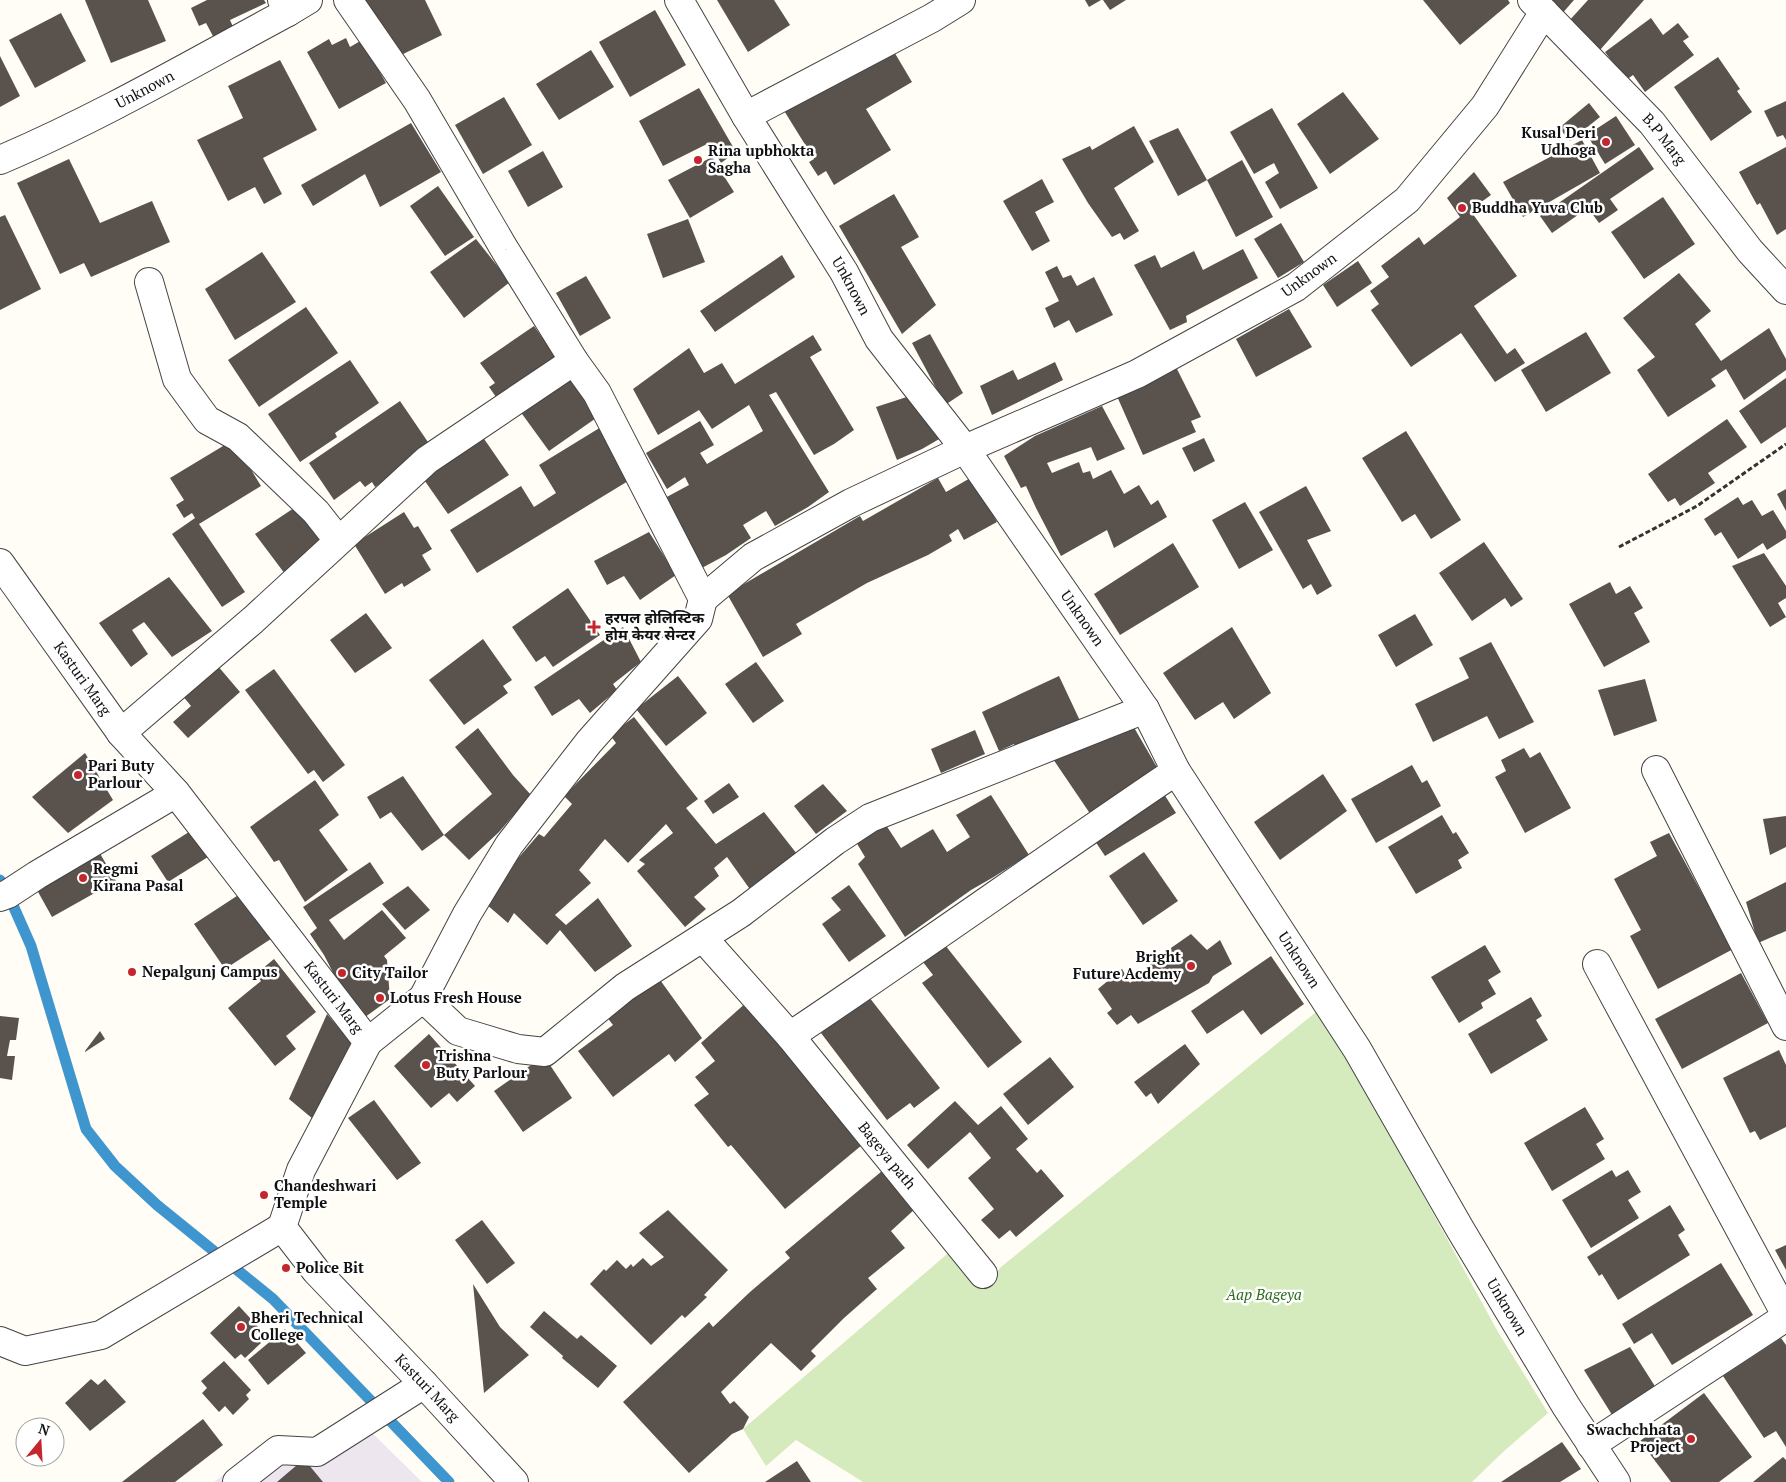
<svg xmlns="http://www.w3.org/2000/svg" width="1786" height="1482" font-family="'PT Serif','Noto Sans Devanagari',serif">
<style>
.industrial{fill:#eee6ef}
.green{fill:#d5ebbd}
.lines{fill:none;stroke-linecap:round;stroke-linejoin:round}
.stream{stroke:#3f96cf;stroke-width:11}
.building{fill:#5a524d}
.minor-casing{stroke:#444;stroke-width:30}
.path{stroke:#333;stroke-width:3;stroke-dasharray:5 2.5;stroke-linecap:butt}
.minor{stroke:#fff;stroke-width:28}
.poi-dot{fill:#c4262e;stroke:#fff;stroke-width:2}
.labels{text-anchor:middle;stroke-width:5;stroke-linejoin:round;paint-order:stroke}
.street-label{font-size:15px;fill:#111;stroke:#fff}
.poi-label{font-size:15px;font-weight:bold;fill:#111;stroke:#fff;text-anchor:start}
.park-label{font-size:15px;font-style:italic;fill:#2f6b1f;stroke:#fff}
</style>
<rect width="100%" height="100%" fill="#fffdf5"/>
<polygon class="industrial" points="356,1417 422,1482 214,1482 268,1440 307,1452"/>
<polygon class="green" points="1321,1008 1498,1332 1548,1413 1503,1452 1472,1482 863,1482 796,1440 766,1466 743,1429 953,1249 987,1283 1001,1267"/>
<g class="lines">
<polyline class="stream" points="0,880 8,894 31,946 86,1129 115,1166 157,1205 273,1299 449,1482"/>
</g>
<g class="building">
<polygon points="85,0 148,0 166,41 111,63"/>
<polygon points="207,0 264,0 266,3 230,20 234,29 214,38 206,23 199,26 191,8"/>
<polygon points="356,0 425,0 442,35 395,58"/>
<polygon points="717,0 774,0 790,25 748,52"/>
<polygon points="1085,0 1101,0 1089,7"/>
<polygon points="1103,0 1126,0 1110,10"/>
<polygon points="1423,0 1508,0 1510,3 1460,45"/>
<polygon points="1543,0 1574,0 1560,16"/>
<polygon points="1588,0 1644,0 1600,50 1568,22"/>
<polygon points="655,10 686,65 630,97 599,42"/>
<polygon points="61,13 86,61 35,88 9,40"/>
<polygon points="1651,18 1663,35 1678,23 1689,37 1683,41 1694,55 1645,92 1633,75 1626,80 1605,52"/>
<polygon points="346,38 350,47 362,40 386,83 339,109 307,52 329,39 332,45"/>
<polygon points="890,45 912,82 866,109 891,150 834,185 826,171 818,176 809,162 814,159 783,109"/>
<polygon points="591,50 614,87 559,120 536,84"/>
<polygon points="0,56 20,96 0,107"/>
<polygon points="1718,57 1740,89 1737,91 1752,112 1711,141 1674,87"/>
<polygon points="280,60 317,130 263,158 282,194 264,204 255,187 228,201 197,140 243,118 228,86"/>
<polygon points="699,88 736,152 721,163 709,143 663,166 639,121"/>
<polygon points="1343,92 1379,139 1330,174 1297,124"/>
<polygon points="504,97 532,145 483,174 455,125"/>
<polygon points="1786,101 1786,140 1783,135 1777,137 1764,111"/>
<polygon points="1589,103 1600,117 1570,141 1559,128"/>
<polygon points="1272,108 1318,188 1280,209 1265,182 1279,173 1274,163 1254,174 1230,132"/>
<polygon points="1616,116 1635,145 1605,164 1587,135"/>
<polygon points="411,123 441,172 380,207 365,174 313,206 301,185"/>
<polygon points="1134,126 1154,162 1114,188 1139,231 1124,240 1120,233 1112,237 1088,203 1062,159 1090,146 1092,150"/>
<polygon points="1178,128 1207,180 1242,160 1273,217 1236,237 1207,180 1178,196 1149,141"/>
<polygon points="1582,140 1600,173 1523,217 1503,182"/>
<polygon points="1639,147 1654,169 1610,199 1618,210 1599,223 1588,208 1552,233 1540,216"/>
<polygon points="1786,147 1786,229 1777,235 1760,203 1757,205 1739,172"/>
<polygon points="543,151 563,187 528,207 508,171"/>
<polygon points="712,157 734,192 690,218 668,180"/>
<polygon points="69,159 100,223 152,201 170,242 91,277 84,263 60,274 17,183"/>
<polygon points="1474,172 1491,195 1470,210 1517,276 1474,306 1507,354 1515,348 1525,363 1495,382 1461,333 1411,367 1371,310 1379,304 1370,291 1389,277 1381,266 1419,237 1424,245 1460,217 1447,198"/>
<polygon points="1042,179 1054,202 1035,212 1050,241 1032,251 1003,201"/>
<polygon points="438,186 474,237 445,256 410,206"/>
<polygon points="894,194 919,237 901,247 936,305 902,334 839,226"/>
<polygon points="1663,197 1695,244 1644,279 1611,232"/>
<polygon points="5,215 41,289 0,310 0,217"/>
<polygon points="688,219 705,262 663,278 647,234"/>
<polygon points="1281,223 1304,262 1278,278 1254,239"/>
<polygon points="476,239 510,282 464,318 430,272"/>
<polygon points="1243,249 1258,278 1186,316 1187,322 1170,330 1134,265 1155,255 1161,268 1194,251 1203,270"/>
<polygon points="262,252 296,302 235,340 205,289"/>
<polygon points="782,255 795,277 715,332 700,311"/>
<polygon points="1358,261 1372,283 1337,307 1323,285"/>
<polygon points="1057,266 1063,278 1071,275 1077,286 1094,277 1113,315 1076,333 1069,320 1054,328 1045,308 1059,301 1045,272"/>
<polygon points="1679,273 1711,311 1695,324 1721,361 1769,328 1786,359 1786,370 1744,400 1726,369 1711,379 1716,386 1668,417 1637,370 1655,357 1623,318"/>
<polygon points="586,276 611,318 580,336 556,293"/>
<polygon points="306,307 338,353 259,407 228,360"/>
<polygon points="1289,309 1312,347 1256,377 1236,339"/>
<polygon points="534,326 560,363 501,404 489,387 495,383 480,363"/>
<polygon points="1586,332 1611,373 1546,412 1521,370"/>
<polygon points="930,334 963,393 945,405 912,343"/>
<polygon points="813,335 822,350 810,357 854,430 834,444 814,455 776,392 769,395 829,492 808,507 775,526 766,511 743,525 751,538 726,555 700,569 663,499 689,485 685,477 667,489 646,453 700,421 714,445 700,453 707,464 763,431 749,405 712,429 699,410 658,435 633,389 689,348 704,373 722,363 735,384"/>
<polygon points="350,360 379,403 335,433 337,437 300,462 268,414"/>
<polygon points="1055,362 1063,380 992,415 980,386 1013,370 1018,380"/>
<polygon points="1176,367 1201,417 1191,421 1196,432 1143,455 1116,394"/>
<polygon points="568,372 599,416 549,451 517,407"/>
<polygon points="1786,378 1786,427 1761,444 1739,411"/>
<polygon points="919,393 941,438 922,449 897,460 876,407"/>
<polygon points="400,401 432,448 375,487 372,482 365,487 360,481 334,500 309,463"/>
<polygon points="1102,406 1125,449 1097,461 1091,447 1047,463 1052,473 1079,462 1083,473 1090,471 1093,479 1111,470 1124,494 1139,485 1151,505 1158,500 1167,517 1114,548 1107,530 1061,556 1036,508 1026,486 1021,488 1004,456 1035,436"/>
<polygon points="1727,419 1747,447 1708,473 1715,483 1680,506 1675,498 1668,502 1648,474"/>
<polygon points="606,424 638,475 477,573 450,530 521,486 534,507 556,493 539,465"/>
<polygon points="1406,431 1461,520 1431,539 1415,514 1402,522 1362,458"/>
<polygon points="480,433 509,475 448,514 420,474"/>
<polygon points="1204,438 1215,461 1194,472 1182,448"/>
<polygon points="233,440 261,486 199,524 245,592 222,607 172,534 195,518 192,513 184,518 176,505 184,500 170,478"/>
<polygon points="972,477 997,522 964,540 958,529 949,535 952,541 928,555 867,583 796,624 802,634 763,657 727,594 860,516 863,521 938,478 946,492"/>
<polygon points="1306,486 1331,531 1307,540 1332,586 1317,595 1311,584 1303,589 1259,512"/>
<polygon points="1786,489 1786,511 1777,494"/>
<polygon points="1738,497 1743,505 1752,500 1762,516 1773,510 1786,531 1786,538 1767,550 1763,543 1738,559 1721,532 1715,536 1704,519"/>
<polygon points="1245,502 1273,550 1239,569 1212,520"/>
<polygon points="300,504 323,535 288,578 255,534"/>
<polygon points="404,512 414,528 418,526 432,549 422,555 431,570 404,587 402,583 385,594 354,544"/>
<polygon points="649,532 676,575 640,600 624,576 607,585 594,561"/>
<polygon points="1484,542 1523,599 1511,607 1505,598 1472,621 1439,573"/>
<polygon points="1173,543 1199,587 1120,635 1094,594"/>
<polygon points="1764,553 1786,586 1786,598 1778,603 1786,617 1770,627 1732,566"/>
<polygon points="169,577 212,631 172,657 144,622 132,630 148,654 131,667 99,623"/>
<polygon points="1610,582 1616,594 1630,586 1643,608 1634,613 1650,642 1604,667 1569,604"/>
<polygon points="568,588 600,635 553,667 545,656 536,662 512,627"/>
<polygon points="366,613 392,648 355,673 330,640"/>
<polygon points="1415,614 1433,645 1396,667 1378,635"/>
<polygon points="623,627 641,662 613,684 617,690 590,713 579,699 552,716 534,687"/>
<polygon points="1232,627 1271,693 1234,719 1223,702 1195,720 1163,673"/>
<polygon points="483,639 512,680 503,686 508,693 464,725 429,680"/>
<polygon points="1491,642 1534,722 1499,739 1487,716 1433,742 1415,704 1469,678 1459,658"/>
<polygon points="756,662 784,701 753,723 725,684"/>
<polygon points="217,665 240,692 188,738 173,722 191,706 182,695"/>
<polygon points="274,669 345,765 323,782 314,770 308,774 245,690"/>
<polygon points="678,676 707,713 666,746 636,709"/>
<polygon points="1059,676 1082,725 1018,754 1014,744 999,751 982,712"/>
<polygon points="1645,679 1657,721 1614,736 1598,690"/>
<polygon points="634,717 698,799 686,808 716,844 764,812 797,854 754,895 727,857 714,868 719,876 694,897 706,909 685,927 637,871 645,864 639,860 673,833 666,824 628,863 605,839 579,870 591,883 555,915 566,925 598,898 632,946 595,972 560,930 547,945 514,913 508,923 486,904 507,871 539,834 544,837 572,804 564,796 616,743 610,735"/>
<polygon points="1132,724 1158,769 1091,815 1053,759 1094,736 1098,743"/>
<polygon points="478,728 513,775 531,795 499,832 469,860 444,835 492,794 455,747"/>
<polygon points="975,730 985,754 941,773 931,749"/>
<polygon points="1524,748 1530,758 1540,752 1571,808 1525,833 1495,777 1506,771 1501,760"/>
<polygon points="85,753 113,800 68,833 32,797"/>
<polygon points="1412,765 1422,783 1427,780 1441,806 1376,843 1351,799"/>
<polygon points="1323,774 1347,811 1280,860 1254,822"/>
<polygon points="403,776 444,835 422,851 391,812 380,819 367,797"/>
<polygon points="315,780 339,815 319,830 348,870 305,902 279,860 274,862 250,827"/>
<polygon points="729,783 739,797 713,814 704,801"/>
<polygon points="823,784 847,811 816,834 794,806"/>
<polygon points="1164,794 1176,813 1105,856 1093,838"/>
<polygon points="991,795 1029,855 992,878 971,890 905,937 858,864 865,857 856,842 884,822 901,848 933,829 947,852 970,837 956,815"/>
<polygon points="1442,815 1453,834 1456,832 1469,853 1458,860 1462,868 1416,894 1388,847"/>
<polygon points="1786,816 1786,847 1770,855 1763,819"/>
<polygon points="200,825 216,852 168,882 151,856"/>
<polygon points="1669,833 1704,897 1709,894 1737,947 1658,989 1630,936 1641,930 1614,879 1657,856 1650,842"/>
<polygon points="95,845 116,881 52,917 32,881"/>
<polygon points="1144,852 1178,901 1143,925 1109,876"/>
<polygon points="370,862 384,883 329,920 344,940 382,910 406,938 384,956 387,960 390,999 361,1020 346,998 324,955 310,934 317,928 303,907"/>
<polygon points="1786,882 1786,931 1758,943 1746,902"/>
<polygon points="849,885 886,936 849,962 822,924 841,910 831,898"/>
<polygon points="408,886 430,910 405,930 382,904"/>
<polygon points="246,890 277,935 225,969 194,924"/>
<polygon points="1191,934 1207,950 1220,940 1232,964 1213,976 1209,983 1138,1024 1131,1015 1117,1025 1107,1013 1112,1009 1098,989 1122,969 1130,983 1158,957"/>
<polygon points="945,945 1022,1042 988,1068 922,983 933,975 923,962"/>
<polygon points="1485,945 1501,972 1488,980 1496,994 1481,1003 1483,1008 1459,1023 1431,977"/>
<polygon points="1271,956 1304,1004 1261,1035 1243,1010 1207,1034 1191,1011"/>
<polygon points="274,959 316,1012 286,1036 296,1049 275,1066 228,1008 261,981 256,974"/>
<polygon points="655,973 702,1038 675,1062 669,1054 613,1097 578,1051 613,1025 603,1012"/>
<polygon points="1741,973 1768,1023 1682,1069 1655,1019"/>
<polygon points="869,997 940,1088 914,1108 910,1103 887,1120 821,1033"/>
<polygon points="1531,997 1542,1016 1536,1020 1548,1040 1491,1074 1468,1034"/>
<polygon points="748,1001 862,1145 785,1209 731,1145 728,1147 694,1105 709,1094 695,1077 715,1061 701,1043"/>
<polygon points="327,1014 355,1047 319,1124 289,1099"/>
<polygon points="0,1016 19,1018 16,1040 10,1040 7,1056 15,1056 12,1080 0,1078"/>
<polygon points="100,1031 105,1039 85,1052 85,1051"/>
<polygon points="429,1034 475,1086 457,1102 449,1093 431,1108 394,1066"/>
<polygon points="1185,1044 1200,1064 1158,1104 1151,1093 1146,1097 1134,1082"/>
<polygon points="1779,1050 1786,1065 1786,1127 1760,1140 1755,1131 1750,1133 1723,1078"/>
<polygon points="544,1056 572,1098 523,1132 494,1091"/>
<polygon points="1050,1057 1074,1087 1028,1125 1003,1094"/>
<polygon points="374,1100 421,1163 397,1180 348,1118"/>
<polygon points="955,1101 978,1125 1001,1106 1028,1139 1016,1149 1037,1173 1041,1169 1064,1196 1016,1237 1010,1230 999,1239 981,1220 994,1209 968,1178 991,1158 970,1132 928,1169 907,1145"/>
<polygon points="1585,1107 1604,1139 1596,1144 1605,1159 1552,1191 1524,1143"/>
<polygon points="1612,1170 1616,1177 1628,1170 1641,1192 1628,1200 1639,1218 1591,1248 1562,1200"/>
<polygon points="882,1171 916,1208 891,1231 905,1248 868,1278 877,1289 844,1318 811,1351 816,1356 801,1371 771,1343 721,1392 730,1404 734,1401 749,1417 743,1429 732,1434 689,1473 623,1402 709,1322 713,1327 750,1292 790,1258 785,1252"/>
<polygon points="1670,1205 1685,1230 1678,1235 1690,1255 1618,1300 1602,1274 1599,1276 1587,1257"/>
<polygon points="668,1210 728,1270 704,1295 707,1297 685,1318 682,1315 651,1345 590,1284 604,1269 606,1271 617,1260 626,1269 631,1264 633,1267 643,1258 651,1266 664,1257 639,1233"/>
<polygon points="482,1220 515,1263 487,1284 455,1240"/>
<polygon points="1786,1245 1786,1270 1775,1250"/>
<polygon points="1721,1263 1753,1315 1672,1365 1652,1333 1634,1344 1622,1324"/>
<polygon points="473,1284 500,1327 529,1355 484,1393"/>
<polygon points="239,1306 261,1330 254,1336 261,1343 245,1358 241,1354 235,1359 210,1333"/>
<polygon points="544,1311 577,1339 581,1335 617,1366 598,1388 562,1358 563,1356 530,1327"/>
<polygon points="285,1329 306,1353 268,1385 248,1360"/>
<polygon points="1781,1338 1786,1345 1786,1447 1776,1431 1764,1438 1723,1376"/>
<polygon points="1630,1347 1658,1391 1614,1418 1584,1370"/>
<polygon points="224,1361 251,1390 246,1395 249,1399 233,1415 225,1406 219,1412 202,1393 207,1388 201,1381"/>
<polygon points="91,1379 98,1385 105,1379 126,1402 90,1431 65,1403"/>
<polygon points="1704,1393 1752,1457 1719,1482 1671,1482 1640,1441"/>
<polygon points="203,1419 223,1445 175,1482 122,1482"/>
<polygon points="1562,1442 1581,1469 1560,1482 1501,1482"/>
<polygon points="1783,1457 1786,1460 1786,1482 1753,1482"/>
<polygon points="304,1459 323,1482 277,1482"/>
<polygon points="797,1461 811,1482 765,1482"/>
</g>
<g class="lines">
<defs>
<g id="minor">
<polyline points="348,0 417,100 505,250 574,361 597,393 703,599 698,619 589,742 509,845 467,914 423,998 368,1042"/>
<path id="s1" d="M679 0 746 116 844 272 879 339 965 449 851 503 753 557 703 599"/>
<path id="s2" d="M1532 0 1652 123 1750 251 1786 290"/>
<polyline points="288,12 308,0"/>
<path id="s3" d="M1544 12 1485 106 1407 200 1296 287 1137 374 965 449 1145 709 1176 771 1357 1049 1460 1229 1566 1406 1616 1482"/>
<polyline points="746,116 932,18 961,0"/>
<path id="s4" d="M0 160C99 118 193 63 288 12L282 0"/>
<polyline points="149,282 177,379 207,420 238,437 316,512 338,540"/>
<path id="s5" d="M0 563 121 733 176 793 368 1042 301 1170 282 1227 316 1271 424 1384 514 1482"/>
<polyline points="121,733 253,620 427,460 574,361"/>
<polyline points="1656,770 1786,1026"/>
<polyline points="0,897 8,894 37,875 176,793"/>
<path d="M703 938 790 1036C920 949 1047 858 1176 771"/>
<polyline points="1597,964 1786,1315"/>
<polyline points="423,998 458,1031 518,1049 545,1052 625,987 741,913 835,841 870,818 1145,709"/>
<path id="s6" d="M790 1036 983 1274"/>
<polyline points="0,1341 25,1351 101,1335 282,1227"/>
<polyline points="1591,1445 1786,1317"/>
<polyline points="237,1482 278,1450 317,1452 424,1384"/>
</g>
</defs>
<use href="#minor" class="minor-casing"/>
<polyline class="path" points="1619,547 1697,506 1786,444"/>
<use href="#minor" class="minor"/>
</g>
<g class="poi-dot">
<circle cx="1606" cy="142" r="5"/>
<circle cx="698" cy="160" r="5"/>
<circle cx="1462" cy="208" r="5"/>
<path d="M591.5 619.5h5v5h5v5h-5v5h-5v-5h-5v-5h5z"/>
<circle cx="78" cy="775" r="5"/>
<circle cx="83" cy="878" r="5"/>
<circle cx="1191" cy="966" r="5"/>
<circle cx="132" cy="972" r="5"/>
<circle cx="342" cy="973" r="5"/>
<circle cx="380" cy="998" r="5"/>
<circle cx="426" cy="1065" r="5"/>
<circle cx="264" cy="1195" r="5"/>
<circle cx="286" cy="1268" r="5"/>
<circle cx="241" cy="1327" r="5"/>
<circle cx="1691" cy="1439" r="5"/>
</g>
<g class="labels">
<g class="street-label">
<text dy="5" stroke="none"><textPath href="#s4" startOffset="161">Unknown</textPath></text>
<text dy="5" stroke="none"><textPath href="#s2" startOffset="192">B.P Marg</textPath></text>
<text transform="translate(1309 275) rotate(-36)" y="5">Unknown</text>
<text dy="5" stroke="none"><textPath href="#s1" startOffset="334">Unknown</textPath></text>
<text dy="5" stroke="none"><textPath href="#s3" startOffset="949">Unknown</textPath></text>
<text dy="5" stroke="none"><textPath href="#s5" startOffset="142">Kasturi Marg</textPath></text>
<text dy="5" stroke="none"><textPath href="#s3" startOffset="1354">Unknown</textPath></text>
<text dy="5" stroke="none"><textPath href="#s5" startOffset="548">Kasturi Marg</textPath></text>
<text dy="5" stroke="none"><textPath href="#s6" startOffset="154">Bageya path</textPath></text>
<text dy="5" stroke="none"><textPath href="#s3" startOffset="1759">Unknown</textPath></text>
<text dy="5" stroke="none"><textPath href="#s5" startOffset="1026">Kasturi Marg</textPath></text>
</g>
<g class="poi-label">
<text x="1596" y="138" text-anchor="end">Kusal Deri<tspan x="1596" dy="17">Udhoga</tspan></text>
<text x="708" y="156">Rina upbhokta<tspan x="708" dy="17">Sagha</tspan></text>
<text x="1472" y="213">Buddha Yuva Club</text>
<text x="605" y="623">हरपल होलिस्टिक<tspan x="605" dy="17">होम केयर सेन्टर</tspan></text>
<text x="88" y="771">Pari Buty<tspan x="88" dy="17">Parlour</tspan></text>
<text x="93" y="874">Regmi<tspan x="93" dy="17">Kirana Pasal</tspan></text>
<text x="1181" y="962" text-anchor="end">Bright<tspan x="1181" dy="17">Future Acdemy</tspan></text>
<text x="142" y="977">Nepalgunj Campus</text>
<text x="352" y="978">City Tailor</text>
<text x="390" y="1003">Lotus Fresh House</text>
<text x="436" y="1061">Trishna<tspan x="436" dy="17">Buty Parlour</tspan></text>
<text x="274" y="1191">Chandeshwari<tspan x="274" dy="17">Temple</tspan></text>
<text x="296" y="1273">Police Bit</text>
<text x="251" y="1323">Bheri Technical<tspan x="251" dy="17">College</tspan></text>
<text x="1681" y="1435" text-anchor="end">Swachchhata<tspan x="1681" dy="17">Project</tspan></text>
</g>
<g class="park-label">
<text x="1264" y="1300">Aap Bageya</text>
</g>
</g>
<g transform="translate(40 1442) rotate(18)"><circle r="24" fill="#ffffff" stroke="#a0a0a0"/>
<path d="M0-4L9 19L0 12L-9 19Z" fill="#c4262e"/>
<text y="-8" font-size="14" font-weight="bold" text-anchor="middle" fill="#111111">N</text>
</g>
</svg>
